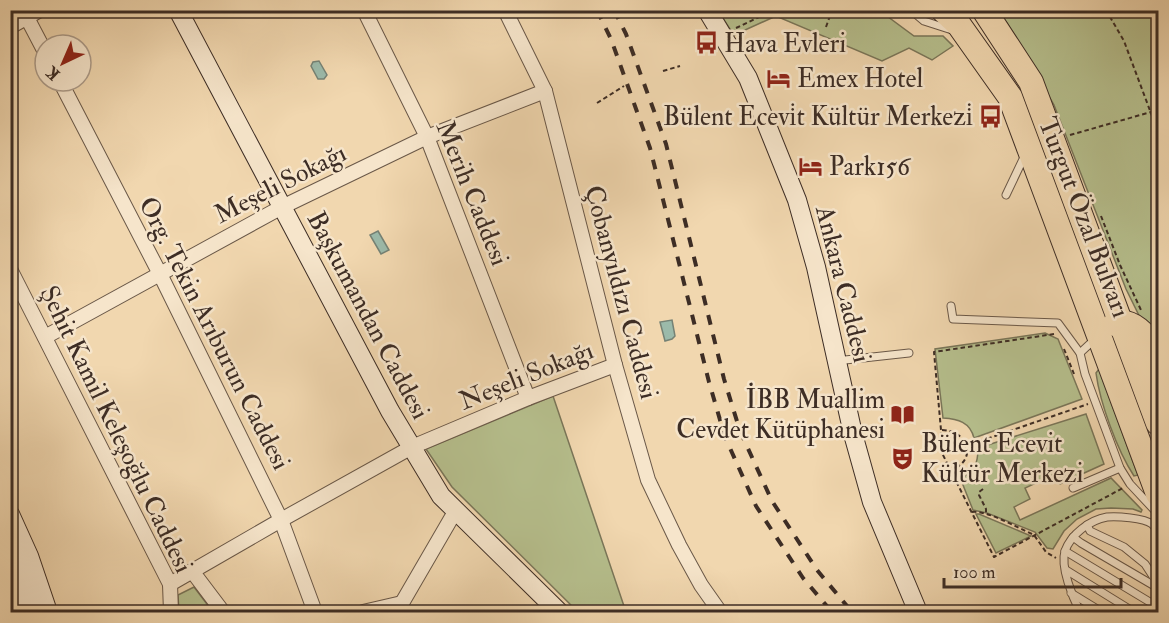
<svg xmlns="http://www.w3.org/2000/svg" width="1169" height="623" font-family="'IM FELL Double Pica',serif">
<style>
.green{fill:#b6bf8d;stroke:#7a7659;stroke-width:1.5}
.water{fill:#9bbaaa;stroke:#758275;stroke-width:1.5}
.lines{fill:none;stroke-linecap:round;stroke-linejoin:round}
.lane-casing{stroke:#6a5848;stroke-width:9}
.street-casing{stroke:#6a5848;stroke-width:16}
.secondary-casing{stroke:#3d2d25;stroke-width:20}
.highway-casing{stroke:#3d2d25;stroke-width:26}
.path{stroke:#3d2d25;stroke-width:2;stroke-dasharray:4.5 3;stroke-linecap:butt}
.lane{stroke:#f6e5cb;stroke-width:7}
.street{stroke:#f6e5cb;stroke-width:14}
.secondary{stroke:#f6e5cb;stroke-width:18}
.highway{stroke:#f1d7af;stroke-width:24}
.rail{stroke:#3d2d25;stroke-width:4;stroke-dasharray:10 10;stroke-linecap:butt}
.labels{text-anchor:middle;stroke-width:5;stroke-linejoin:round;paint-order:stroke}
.poi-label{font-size:26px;fill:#3d2d25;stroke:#f6e5cb;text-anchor:start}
.street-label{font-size:26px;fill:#3d2d25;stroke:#f6e5cb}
</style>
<rect width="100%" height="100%" fill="#f1d7af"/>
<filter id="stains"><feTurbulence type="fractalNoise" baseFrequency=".00333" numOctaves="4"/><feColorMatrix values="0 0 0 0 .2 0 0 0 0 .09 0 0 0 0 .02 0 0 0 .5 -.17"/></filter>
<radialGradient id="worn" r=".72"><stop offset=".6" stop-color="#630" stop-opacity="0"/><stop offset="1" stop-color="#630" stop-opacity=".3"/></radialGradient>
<g class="green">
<polygon points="718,11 880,11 914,36 943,36 953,46 932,60 909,48 882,61 776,16 734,35"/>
<polygon points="995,11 1158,11 1158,370 1152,342 1126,289 1054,105 1007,23"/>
<path d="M1045 333 1058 339 1082 399 974 438C970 422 958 419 943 418L935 349Z"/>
<path d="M1099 369 1138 475 1134 476C1117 450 1100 403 1096 373Z"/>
<polygon points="553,396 626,612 578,612 452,487 426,449"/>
<path d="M1086 414 1104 464 1060 484 1055 474 1025 488 1030 499 1014 507 1020 520 1111 478 1142 510 1141 512 1133 509 1111 508 1096 509 1077 519 1064 531 1053 549 1047 548 1035 532 987 513 973 510 961 480C974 469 978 466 978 448Z"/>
<polygon points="976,514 979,514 1031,536 996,553"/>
<polygon points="194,587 213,612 179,612 178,595"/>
</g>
<g class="water">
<polygon points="319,61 327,75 324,79 318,79 311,66 313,62"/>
<polygon points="378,231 389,250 381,254 370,235"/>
<polygon points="672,320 675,336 672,339 665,341 660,322"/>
</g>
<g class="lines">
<defs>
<g id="lane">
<polyline points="911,10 924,21 952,30"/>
<polyline points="1006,195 1025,155"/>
<polyline points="951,306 953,319 1058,323 1080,353"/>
<polyline points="1095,339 1080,353 1085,374 1120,468 1130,484 1158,514"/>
<polyline points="836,361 909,353"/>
<polyline points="1073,488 1120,468"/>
<polyline points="1087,525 1090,531 1124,547 1145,564 1158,584"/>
<polyline points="1073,537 1081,543 1158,588"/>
<polyline points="1065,551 1158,607"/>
<polyline points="1066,570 1134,612"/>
<polyline points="1071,593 1102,612"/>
<path d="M1080 612C1073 598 1060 567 1065 551 1071 534 1090 520 1107 517 1117 516 1144 518 1152 524 1154 526 1156 528 1158 530"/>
</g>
<g id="street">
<polyline points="23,10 45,52"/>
<polyline points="364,10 427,137 528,398"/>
<polyline points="505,10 545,91 615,365 648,480 679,545 701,585 720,612"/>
<polyline points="10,27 40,10"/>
<polyline points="60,81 160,274 281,520 315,612"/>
<polyline points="10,269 170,584 171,612"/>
<polyline points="45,337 282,207 427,137 545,91"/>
<polyline points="192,571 223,612"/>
<polyline points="170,584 281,520 412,447 528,398 615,365"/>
<polyline points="363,612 402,603"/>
<polyline points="399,612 402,603 456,510"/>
</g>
<g id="secondary">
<polyline points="178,10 390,411 441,496 559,612"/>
<polyline points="707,10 748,78 797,200 816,267 853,434 872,502 918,612"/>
<polyline points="10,514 29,556 48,612"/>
<polyline points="10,552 30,612"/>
</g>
<g id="highway">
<polyline points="943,10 959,25 1010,97 1158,494"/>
<polyline points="984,10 1031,82 1158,423"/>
<path d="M1115 324C1132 318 1147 336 1154 349 1157 353 1157 359 1158 364"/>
</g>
</defs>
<use href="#lane" class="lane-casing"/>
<use href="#street" class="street-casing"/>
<use href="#secondary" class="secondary-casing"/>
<use href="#highway" class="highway-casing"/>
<g class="path">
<polyline points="1106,10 1124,41 1158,132"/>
<polyline points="826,27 832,10"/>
<polyline points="736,28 774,10"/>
<polyline points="663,71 680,66"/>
<polyline points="597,103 624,86"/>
<polyline points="1070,135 1158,110"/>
<polyline points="1101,216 1120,265 1141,310"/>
<polyline points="1054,334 934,352 941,430 941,451 994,557 1123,488"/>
<polyline points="1064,349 1074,374"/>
<path d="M942 430C970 431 977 461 951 470"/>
<polyline points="966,446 1088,404"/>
<polyline points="983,489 979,492 979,495 986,509 986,514"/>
<path d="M972 512C987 510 1016 527 1032 534L1034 535 1046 552 1056 558"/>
</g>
<use href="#lane" class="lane"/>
<use href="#street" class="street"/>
<use href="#secondary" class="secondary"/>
<use href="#highway" class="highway"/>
<g class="rail">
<polyline points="597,10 611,39 650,148 709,382 725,437 756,506 803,578 832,612"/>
<polyline points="614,10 626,34 666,144 724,379 740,431 772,501 817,570 852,612"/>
</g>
</g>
<defs>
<symbol id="bus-bare" viewBox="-9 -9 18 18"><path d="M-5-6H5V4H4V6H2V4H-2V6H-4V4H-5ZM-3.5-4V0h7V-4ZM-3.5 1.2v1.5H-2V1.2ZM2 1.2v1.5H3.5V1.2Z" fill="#8f2418" stroke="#f6e5cb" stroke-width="2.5" paint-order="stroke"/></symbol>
<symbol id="hotel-bare" viewBox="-9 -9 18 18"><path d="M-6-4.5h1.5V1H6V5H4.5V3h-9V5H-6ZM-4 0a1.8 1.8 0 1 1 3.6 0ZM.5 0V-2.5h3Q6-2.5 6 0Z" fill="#8f2418" stroke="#f6e5cb" stroke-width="2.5" paint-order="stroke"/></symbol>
<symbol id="library-bare" viewBox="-9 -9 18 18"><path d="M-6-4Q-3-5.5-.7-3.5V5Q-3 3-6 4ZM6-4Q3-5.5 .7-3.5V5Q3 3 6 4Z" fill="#8f2418" stroke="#f6e5cb" stroke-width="2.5" paint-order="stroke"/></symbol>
<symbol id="theatre-bare" viewBox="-9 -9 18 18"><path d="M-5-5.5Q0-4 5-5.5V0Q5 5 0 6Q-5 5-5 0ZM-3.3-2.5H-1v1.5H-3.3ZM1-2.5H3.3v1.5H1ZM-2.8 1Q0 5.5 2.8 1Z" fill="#8f2418" stroke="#f6e5cb" stroke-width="2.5" paint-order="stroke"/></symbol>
</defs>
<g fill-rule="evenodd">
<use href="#bus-bare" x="690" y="26" width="33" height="33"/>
<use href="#hotel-bare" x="762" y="62" width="33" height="33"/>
<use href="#bus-bare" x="974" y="100" width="33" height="33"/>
<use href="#hotel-bare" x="794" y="150" width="33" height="33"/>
<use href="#library-bare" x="886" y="398" width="33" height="33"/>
<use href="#theatre-bare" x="886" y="442" width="33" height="33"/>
</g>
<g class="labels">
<g class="poi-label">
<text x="724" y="52">Hava Evleri</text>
<text x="797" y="87">Emex Hotel</text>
<text x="973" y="125" text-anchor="end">Bülent Ecevi̇t Kültür Merkezi̇</text>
<text x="829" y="175">Park156</text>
<text x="885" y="408" text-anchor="end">İBB Muallim<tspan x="885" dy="30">Cevdet Kütüphanesi</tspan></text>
<text x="921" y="452">Bülent Ecevit<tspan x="921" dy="30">Kültür Merkezi</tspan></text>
</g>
<g class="street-label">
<text transform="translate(280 183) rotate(-27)" y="9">Meşeli Sokağı</text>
<text transform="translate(473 193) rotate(68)" y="9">Merih Caddesi</text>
<text transform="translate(1085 217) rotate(69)" y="9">Turgut Özal Bulvarı</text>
<text transform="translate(844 284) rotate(76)" y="9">Ankara Caddesi</text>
<text transform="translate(622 292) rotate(75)" y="9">Çobanyıldızı Caddesi</text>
<text transform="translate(369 315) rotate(62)" y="9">Başkumandan Caddesi</text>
<text transform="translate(215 333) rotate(63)" y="9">Org. Tekin Arıburun Caddesi</text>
<text transform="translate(526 375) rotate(-22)" y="9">Neşeli Sokağı</text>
<text transform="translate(117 429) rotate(64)" y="9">Şehit Kamil Keleşoğlu Caddesi</text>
</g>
</g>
<rect width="1169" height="623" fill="none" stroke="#f1d7af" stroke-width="36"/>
<rect x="12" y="12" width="1145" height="599" fill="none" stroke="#3d2d25" stroke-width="3"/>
<rect x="18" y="18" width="1133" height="587" fill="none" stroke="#3d2d25" stroke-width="1.5"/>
<g transform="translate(63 63) rotate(224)"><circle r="28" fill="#f6e5cb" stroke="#ac9b89" stroke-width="1.5"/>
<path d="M0-4.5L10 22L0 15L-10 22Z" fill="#8f2418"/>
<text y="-9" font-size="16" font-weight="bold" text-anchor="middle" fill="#3d2d25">K</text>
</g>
<path d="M944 578v9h177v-9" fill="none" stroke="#3d2d25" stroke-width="3"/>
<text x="953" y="578" font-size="18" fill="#3d2d25" stroke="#f6e5cb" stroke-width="4.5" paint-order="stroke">100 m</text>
<rect width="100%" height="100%" filter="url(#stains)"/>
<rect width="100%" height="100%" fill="url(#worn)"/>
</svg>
